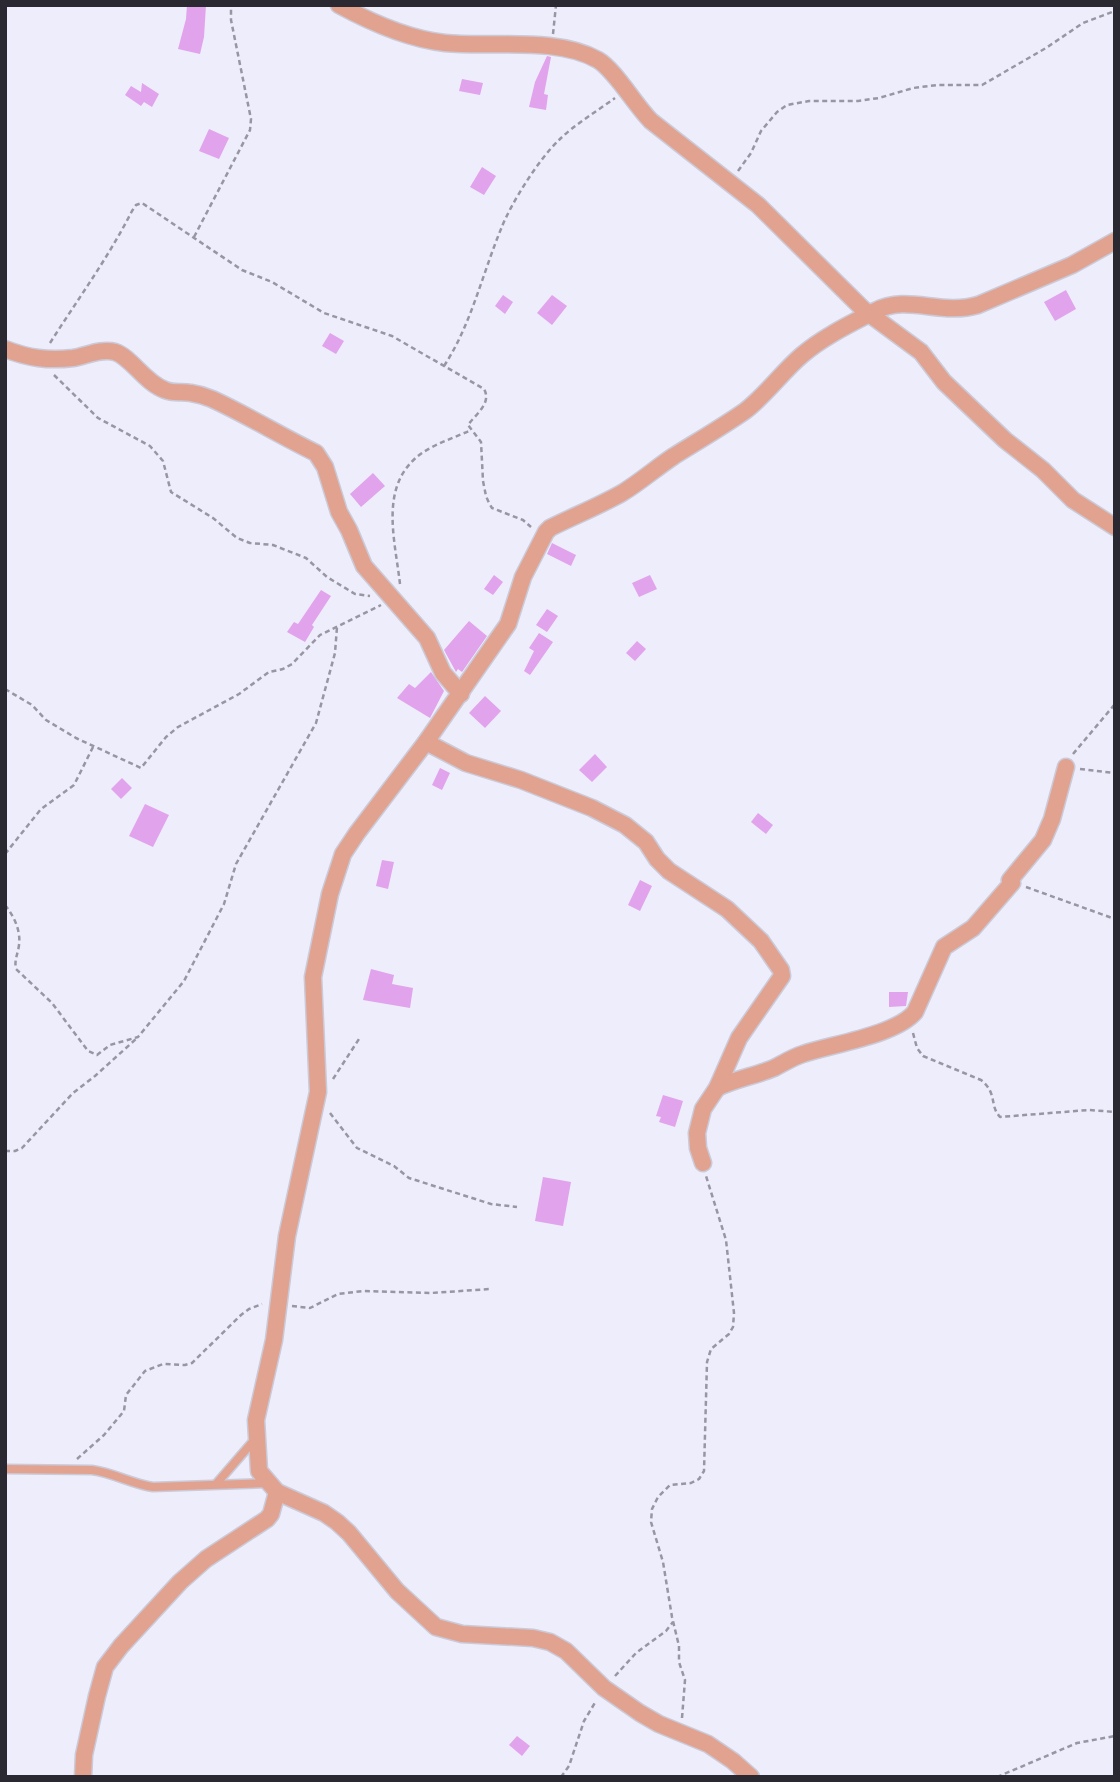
<svg xmlns="http://www.w3.org/2000/svg" width="1120" height="1782" font-family="'PT Sans Narrow',sans-serif">
<style>
.building{fill:#e1a3eb}
.lines{fill:none;stroke-linecap:round;stroke-linejoin:round}
.service-casing{stroke:#cbcad8;stroke-width:11}
.minor-casing{stroke:#cbcad8;stroke-width:19}
.path{stroke:#9796a2;stroke-width:2.5;stroke-dasharray:5 3.5;stroke-linecap:butt}
.service{stroke:#e2a290;stroke-width:8}
.minor{stroke:#e2a290;stroke-width:16}
</style>
<rect width="100%" height="100%" fill="#eeedfc"/>
<g class="building">
<polygon points="187,5 206,5 204,37 200,54 178,49 186,19"/>
<polygon points="547,56 551,57 544,94 548,95 546,110 529,107 535,82"/>
<polygon points="462,79 483,83 480,95 459,91"/>
<polygon points="142,83 159,94 152,107 144,102 141,106 125,95 131,86 141,92"/>
<polygon points="209,129 229,138 219,159 199,151"/>
<polygon points="482,167 496,176 484,195 470,187"/>
<polygon points="1066,290 1076,309 1055,321 1044,302"/>
<polygon points="503,295 513,302 505,314 495,306"/>
<polygon points="552,295 567,306 552,325 537,313"/>
<polygon points="330,333 344,341 336,354 322,346"/>
<polygon points="373,473 385,486 361,507 350,494"/>
<polygon points="552,543 576,555 571,566 547,554"/>
<polygon points="494,575 503,582 493,595 484,589"/>
<polygon points="650,575 657,589 639,597 632,583"/>
<polygon points="321,590 331,596 312,625 314,627 305,642 287,632 294,622 298,624"/>
<polygon points="547,609 558,616 547,632 536,625"/>
<polygon points="469,621 487,636 462,672 458,669 456,672 444,650"/>
<polygon points="539,633 553,642 530,675 524,671 534,651 529,648"/>
<polygon points="637,641 646,649 635,661 626,653"/>
<polygon points="431,672 444,691 430,718 397,698 409,684 415,688"/>
<polygon points="485,696 501,711 485,728 469,713"/>
<polygon points="595,754 607,767 592,782 579,770"/>
<polygon points="440,768 450,773 442,790 432,785"/>
<polygon points="122,778 132,788 121,799 111,789"/>
<polygon points="145,804 169,815 153,847 129,836"/>
<polygon points="758,813 773,825 766,834 751,822"/>
<polygon points="382,860 394,862 388,889 376,886"/>
<polygon points="640,880 652,886 640,911 628,905"/>
<polygon points="371,969 394,975 392,984 413,988 410,1008 363,1000"/>
<polygon points="889,992 908,992 906,1006 889,1007"/>
<polygon points="663,1095 683,1101 675,1127 659,1122 661,1117 656,1116"/>
<polygon points="543,1177 571,1182 563,1226 535,1221"/>
<polygon points="517,1736 530,1746 522,1756 509,1745"/>
</g>
<g class="lines">
<defs>
<g id="service">
<path d="M5 1469 92 1470C114 1473 132 1484 153 1487L268 1483"/>
<polyline points="217,1483 256,1438"/>
</g>
<g id="minor">
<path d="M339 5C372 23 408 39 445 43 491 48 556 36 598 60 615 70 635 105 651 121L758 205 864 310 921 352 944 382 1005 440 1043 470 1073 500 1115 527"/>
<path d="M5 349C28 358 48 361 73 358 86 356 101 348 115 352 131 357 144 382 165 390 174 394 182 391 191 393 198 394 205 396 212 399 247 415 281 436 316 453L325 467 339 512 349 530 364 566 427 638 443 673 461 694"/>
<polyline points="426,742 466,763 521,780 592,808 625,825 646,842 657,859 669,871 727,909 761,941 781,970 782,976 739,1038 717,1088 703,1109 697,1133 698,1148 703,1163"/>
<path d="M717 1088C735 1079 755 1076 774 1068 784 1063 793 1057 803 1054 833 1044 896 1035 915 1012L944 947 973 928 1012 883 1010 880 1043 840 1052 819 1066 767"/>
<polyline points="83,1777 84,1755 97,1696 105,1667 121,1646 180,1582 206,1559 267,1519 271,1514 277,1492"/>
<path d="M751 1777 733 1761 708 1744 659 1724 640 1713 604 1688 566 1651 550 1642 533 1638 462 1634 436 1627 397 1591 349 1533 337 1522 324 1513 277 1492 259 1471 256 1420 274 1340 287 1236 318 1092 313 977 330 894 343 854 357 833 426 742 508 624 523 577 546 532 550 528C574 516 599 506 622 493 640 482 656 468 674 456 698 441 722 427 745 411 766 395 782 372 802 355 823 337 850 324 875 311 908 294 940 316 978 305L1072 265 1115 241"/>
</g>
</defs>
<use href="#service" class="service-casing"/>
<use href="#minor" class="minor-casing"/>
<g class="path">
<polyline points="553,34 556,5"/>
<polyline points="738,171 751,153 761,131 777,112 787,105 809,101 858,101 879,98 913,88 938,85 982,85 1046,48 1083,23 1115,11"/>
<polyline points="194,237 250,130 251,119 231,20 231,5"/>
<path d="M50 343C78 299 108 258 132 211L136 205 142 203 242 270 272 282 324 313 392 336 484 389C492 403 476 414 468 425L481 442 483 481 486 496 489 503 492 508 523 520 531 527"/>
<path d="M444 366C471 325 482 275 501 229 511 203 539 159 559 140 574 125 597 111 615 98"/>
<polyline points="54,375 98,418 150,446 163,461 171,492 213,518 237,538 250,543 273,545 306,558 327,577 355,594 370,596"/>
<path d="M400 584C395 539 378 484 422 453 437 443 456 437 471 430"/>
<polyline points="5,689 32,705 46,720 76,738 141,768 166,737 178,727 239,694 269,672 283,669 292,664 320,635 381,605"/>
<polyline points="1073,754 1115,704"/>
<polyline points="1080,769 1115,773"/>
<polyline points="5,854 41,809 74,785 93,747"/>
<polyline points="1026,887 1115,919"/>
<path d="M5 905C14 916 21 931 19 945 18 954 14 960 16 969L52 1003 88 1051 97 1055 110 1045 138 1037 184 981 224 904 236 864 316 723 335 653 337 627"/>
<path d="M913 1033 917 1048 923 1056 981 1080C998 1094 989 1105 1000 1117L1089 1110 1115 1112"/>
<polyline points="333,1079 359,1039"/>
<polyline points="330,1113 357,1148 394,1166 409,1178 491,1204 517,1207"/>
<polyline points="5,1151 15,1151 22,1148 73,1093 95,1076 136,1039"/>
<polyline points="292,1306 310,1308 338,1294 363,1291 431,1293 490,1289"/>
<polyline points="77,1459 104,1435 124,1411 126,1395 145,1371 163,1364 185,1365 192,1363 241,1315 249,1309 262,1304"/>
<polyline points="615,1676 636,1653 666,1631 673,1622"/>
<polyline points="682,1718 685,1680 679,1662 679,1646 672,1617 663,1562 651,1522 652,1509 658,1497 670,1485 691,1483 699,1479 704,1471 707,1362 711,1349 729,1334 733,1327 734,1313 726,1240 706,1176"/>
<polyline points="141,1777 151,1777"/>
<polyline points="561,1777 569,1766 584,1721 596,1701"/>
<polyline points="997,1777 1077,1743 1115,1736"/>
</g>
<use href="#service" class="service"/>
<use href="#minor" class="minor"/>
</g>
<rect width="1120" height="1782" fill="none" stroke="#2a2932" stroke-width="14"/>
</svg>
